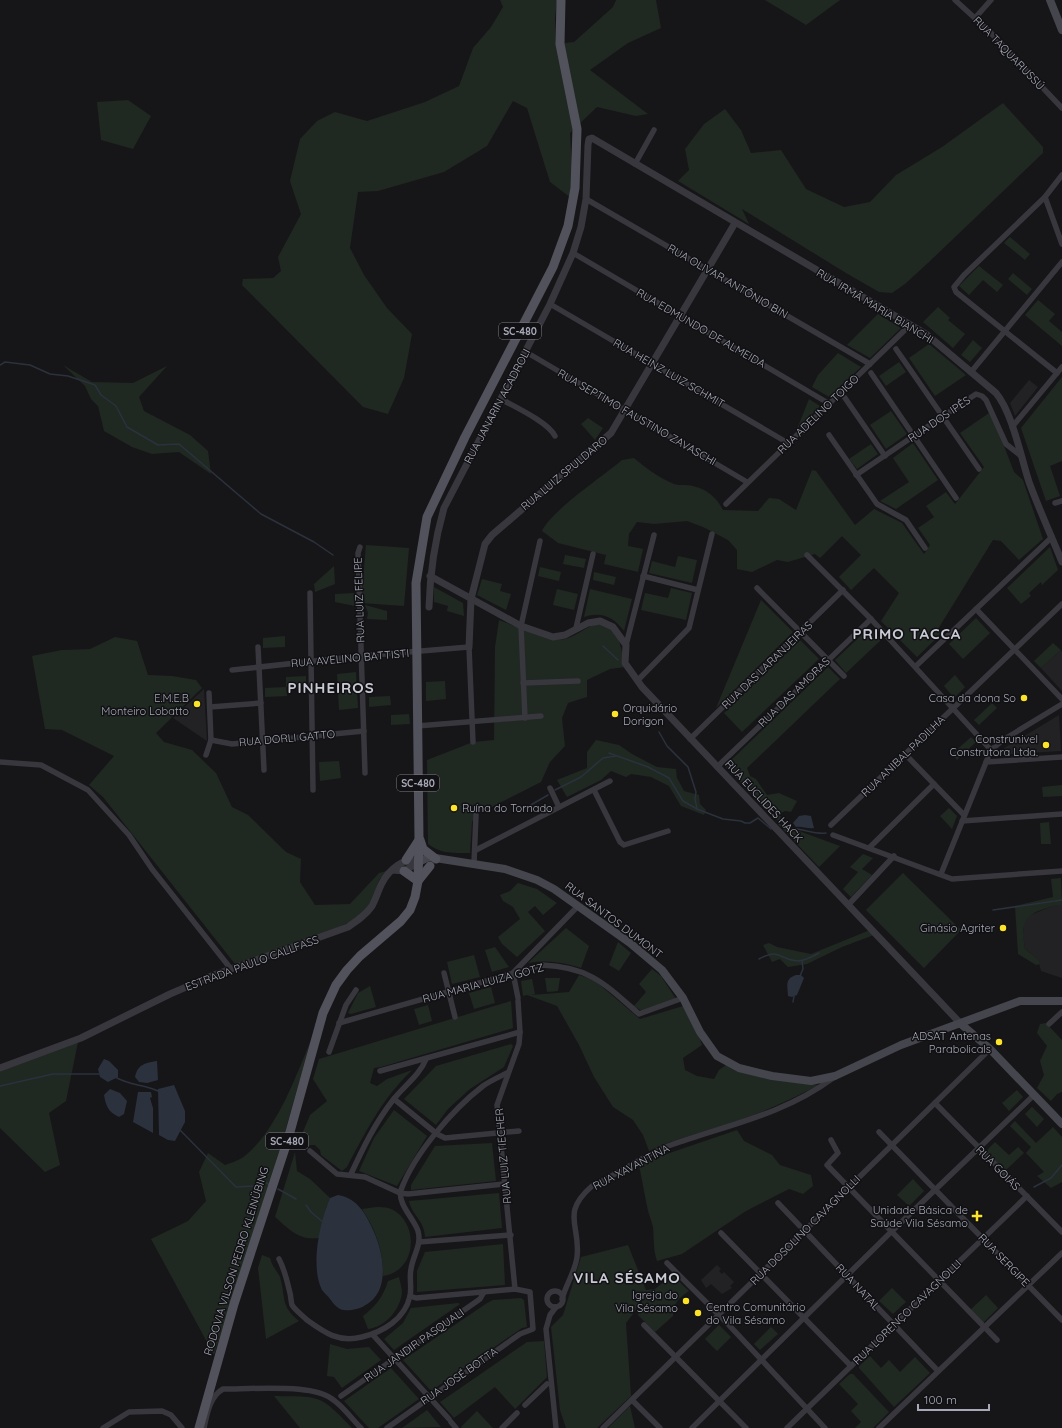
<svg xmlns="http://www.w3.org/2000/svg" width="1062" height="1428" font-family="Quicksand,sans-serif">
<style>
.built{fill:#222225}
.green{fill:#202822}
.water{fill:#2b313d}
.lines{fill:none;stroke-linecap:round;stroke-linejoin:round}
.stream{stroke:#2b313d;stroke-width:1.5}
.minor{stroke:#37373d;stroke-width:5.5}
.tertiary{stroke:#37373d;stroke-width:7}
.secondary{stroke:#44454d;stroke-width:8}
.primary{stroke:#52525c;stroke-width:9}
.poi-dot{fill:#fce32a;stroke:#111113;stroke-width:1.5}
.labels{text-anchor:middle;stroke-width:3;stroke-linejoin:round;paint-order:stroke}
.shield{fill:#111113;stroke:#7a7b87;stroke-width:1}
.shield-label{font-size:10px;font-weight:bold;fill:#a7a9b9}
.street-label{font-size:11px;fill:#a7a9b9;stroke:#111113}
.poi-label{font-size:11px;fill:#a7a9b9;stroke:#111113;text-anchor:end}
.district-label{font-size:15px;font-weight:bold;letter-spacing:1px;fill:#c8c9d4;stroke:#111113}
</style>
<rect width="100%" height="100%" fill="#161618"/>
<g class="built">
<polygon points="1029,380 1038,387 1015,416 1010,403"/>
<polygon points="1061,650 1062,652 1062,691 1041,668"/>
<polygon points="204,689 207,741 173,718"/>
<polygon points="1059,715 1061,751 998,755 1006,747"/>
<polygon points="1055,905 1062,905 1062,978 1041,971 1038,959 1025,949 1023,935 1024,924 1028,916"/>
<polygon points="717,1265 721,1269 719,1271 722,1274 724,1272 734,1282 730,1286 732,1288 722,1294 711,1284 706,1288 701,1280"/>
</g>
<g class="green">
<polygon points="500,0 557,0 555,18 556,44 574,42 613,7 616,0 656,0 661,28 628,43 590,70 648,114 636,116 597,107 570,133 573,188 571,198 550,182 527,108 513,101 487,146 444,172 378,191 358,192 350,248 364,275 387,308 412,334 404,378 388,414 363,407 242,285 243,279 273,278 281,271 278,257 301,214 290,181 300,139 317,121 335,112 367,121 425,102 459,86 473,48 491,27 503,7"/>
<polygon points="765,0 840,0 806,25"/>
<polygon points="128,100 151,116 133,149 101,140 97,102"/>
<polygon points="1003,103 1043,147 1043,153 929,262 905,284 892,293 879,292 846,273 742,209 749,224 678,181 689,170 685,149 704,124 725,109 741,130 751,153 781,150 806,189 844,207 870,202 896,175 942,147"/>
<polygon points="1010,237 1030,254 1025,260 1004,243"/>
<polygon points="979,266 1003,285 997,292 983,280 969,295 959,286"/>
<polygon points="1013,273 1032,289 1027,295 1008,279"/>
<polygon points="1038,300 1055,314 1049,321 1062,332 1062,346 1025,315"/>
<polygon points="938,307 950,318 948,320 965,334 953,348 923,322"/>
<polygon points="878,314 901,328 870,358 847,345"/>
<polygon points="973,340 982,348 970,362 961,355"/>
<polygon points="929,344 966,375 935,396 909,358"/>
<polygon points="838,353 861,367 829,397 812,387 818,375"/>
<polygon points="899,362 906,372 886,386 879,376"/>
<polygon points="63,365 92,382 133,383 167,366 139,397 144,411 190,435 208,451 211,474 179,452 152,454 132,447 104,431 98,406 91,399 85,386"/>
<polygon points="1062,377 1062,461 1050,466 1060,496 1046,501 1021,428"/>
<polygon points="809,399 820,406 797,429"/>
<polygon points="891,411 907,434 886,449 870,425"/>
<path d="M989 413 998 430 1014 472 1023 480 1043 539 1019 560 1001 541 993 540 938 629 942 633 917 657 881 621 899 593 874 568 851 590 839 577 861 555 842 536 820 558 815 554 788 562 777 560 752 572 737 569V550L728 540 703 527 687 521 654 524 637 522 629 534 628 546 643 549 638 572 604 564 606 555 558 543 542 531C551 511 603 476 622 460L634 458C646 468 659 478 674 484 680 486 687 484 693 486 707 489 717 498 723 510L758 511 769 498 779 499 796 510 812 470 816 471 855 525 874 509 902 523 924 554 930 545 918 528 934 517 926 506 946 492 955 504 984 467 960 433Z"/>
<polygon points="588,418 603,428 595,440 581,424"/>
<polygon points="913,443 938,480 896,509 880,501 909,482 893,458"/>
<polygon points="871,444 878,454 857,469 849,459"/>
<polygon points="366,545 409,548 404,606 361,603"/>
<polygon points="1050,547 1058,570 1042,585 1041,582 1029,593 1031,596 1021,604 1007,588"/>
<polygon points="565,555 586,559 584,568 563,564"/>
<polygon points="678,556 697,560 692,583 649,573 652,561 675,567"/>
<polygon points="334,566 335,584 315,592 314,584"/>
<polygon points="540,567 561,572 559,581 538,576"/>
<polygon points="594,572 616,577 614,585 593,580"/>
<polygon points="482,579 502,584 500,591 511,594 506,610 477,595"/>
<polygon points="434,587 463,603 464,616 447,611 448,606 434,602"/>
<polygon points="671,588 692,593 686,620 641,610 645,593 668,598"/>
<polygon points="557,589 578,594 574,610 553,605"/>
<path d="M590 589 632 599 624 631C614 617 601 611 584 617Z"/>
<polygon points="354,593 355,606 335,602 335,594"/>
<polygon points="761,600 793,632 716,708"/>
<polygon points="365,605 387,611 387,620 367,619 368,613"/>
<polygon points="976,618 990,633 963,659 949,644"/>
<path d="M499 620C516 626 548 642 565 639 577 636 587 626 599 623L617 633 626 667 610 669 587 680V697L568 703 562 718 565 746 550 762 541 782 476 815 472 822 470 853C453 853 441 854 428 844L427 760 473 742 494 740 495 647Z"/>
<polygon points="870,627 881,640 846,673 835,660"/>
<polygon points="285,636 285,647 263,648 263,638"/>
<polygon points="115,637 137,641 148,675 172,676 196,680 202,688 156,733 164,742 192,750 216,773 232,807 248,815 286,852 301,859 300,882 315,905 350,904 379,873 387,871 379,880 371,905 356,919 339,927 235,964 103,797 89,785 114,756 62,730 45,729 32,656 62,650 90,649"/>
<polygon points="800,640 819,659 742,732 724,713"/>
<polygon points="1053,643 1061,650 1041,668 1034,661"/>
<polygon points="828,667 840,679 747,768 750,776 756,779 767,795 779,793 797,801 791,812 785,811 781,813 780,823 725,766"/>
<polygon points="356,672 358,708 339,710 337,674"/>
<polygon points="955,675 965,687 954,698 944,686"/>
<polygon points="306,676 306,685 286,687 287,696 265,697 265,688 286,687 286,677"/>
<polygon points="445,681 446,699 426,701 426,682"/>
<polygon points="390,696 391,705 369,707 369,697"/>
<polygon points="992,703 997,708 979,725 974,720"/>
<polygon points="409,714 410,724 391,725 391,715"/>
<polygon points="971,737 976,742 957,760 952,754"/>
<polygon points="596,740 619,745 632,754 657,767 676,769 677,778 684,791 699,795 700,804 706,810 704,815 681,806 669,786 651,777 631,774 626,777 611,771 601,780 567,797 557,780 587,768 587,752"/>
<polygon points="339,761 341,778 320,781 319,762"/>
<polygon points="1062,785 1062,796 1043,797 1042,787"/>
<polygon points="949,808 957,816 952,829 940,816"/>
<polygon points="1049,822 1051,844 1041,844 1040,823"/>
<polygon points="777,823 840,846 819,867"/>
<polygon points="863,854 873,858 862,869 872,875 851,897 843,889 858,872 850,867"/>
<polygon points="903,873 961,930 924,968 866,910"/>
<path d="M1061 878 1062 905C1055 905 1050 907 1044 909 1021 916 1022 928 1025 949L1038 959 1040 964 1036 965 1018 954 1015 906 1053 897 1051 879Z"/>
<polygon points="518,883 537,889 557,903 543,915 535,906 528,912 545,931 517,957 502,944 498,937 520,919 513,907 503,901 500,895 510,891"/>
<path d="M566 928 589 946 581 968C563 962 546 960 528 963Z"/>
<polygon points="870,930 874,935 842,947 807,964 788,967 780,959 772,962 763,945 769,943 777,947 811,954"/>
<polygon points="618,942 631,953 619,971 609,965"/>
<polygon points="495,947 509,967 492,972 485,950"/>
<polygon points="474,955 480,977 452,984 447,962"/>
<polygon points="652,969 661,976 676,999 642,1011 634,1006 646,992 639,984"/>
<path d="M579 975 594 980 640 1019 683 1006 698 1033 702 1045 683 1058 685 1070 697 1076 714 1079 719 1070 726 1065 770 1079 819 1085C793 1098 767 1111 740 1120 710 1131 678 1137 649 1151L643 1135 633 1120 613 1107 594 1077 579 1045 557 1006 527 995 523 996 521 981 532 979 535 994 531 995 569 992Z"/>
<polygon points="545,978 560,978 558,991 547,992"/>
<polygon points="370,986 376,1007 351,1014 348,1013 358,993"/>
<polygon points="491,987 495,1003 474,1009 469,993"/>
<path d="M511 1001 513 1028 381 1067 374 1068 370 1083 377 1086 387 1079 412 1070C382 1099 366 1131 347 1167L342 1171 321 1155 320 1150 315 1145H310L305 1150 297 1146 310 1115 327 1101 313 1079 319 1059Z"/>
<polygon points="428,1005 432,1021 419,1025 414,1009"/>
<polygon points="1046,1023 1062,1040 1062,1092 1057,1094 1051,1101 1037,1088 1044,1075 1040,1061 1047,1046 1037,1033 1040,1024"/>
<path d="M311 1040 283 1139 214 1355 151 1239 188 1221 206 1201 199 1172 208 1153 225 1165C230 1163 237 1161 242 1158 276 1133 295 1078 311 1040Z"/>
<polygon points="78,1042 66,1101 49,1113 60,1165 45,1172 0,1128 0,1069"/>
<polygon points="511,1044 513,1046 504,1067 470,1089 448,1109 436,1125 404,1099 436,1066"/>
<polygon points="1017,1090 1023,1097 1009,1111 1002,1103"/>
<polygon points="1032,1107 1044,1119 1037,1127 1025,1114"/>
<polygon points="394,1110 427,1136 397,1186 359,1171 374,1138"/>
<polygon points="1015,1121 1036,1143 1053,1127 1062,1137 1062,1182 1051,1188 1037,1176 1044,1172 1026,1153 1031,1147 1010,1126"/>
<path d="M737 1130 744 1141 772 1155 780 1165 811 1175 813 1186 803 1194 789 1189 746 1211 682 1254 657 1261C653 1250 654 1238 653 1227 651 1219 648 1213 647 1206 644 1191 642 1180 639 1165L649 1160Z"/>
<polygon points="995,1142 1009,1155 1018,1147 1024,1153 1005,1171 986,1151"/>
<polygon points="492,1143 496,1181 411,1190 411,1185 435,1146"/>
<path d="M295 1152 297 1171 310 1179 330 1198 326 1208 319 1238C299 1241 289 1229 275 1217Z"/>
<polygon points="913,1179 924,1191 909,1206 897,1195"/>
<path d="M499 1193 502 1228 425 1237C424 1219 412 1216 409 1201Z"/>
<path d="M376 1207C380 1207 385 1207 388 1208 393 1209 398 1213 401 1216 419 1236 412 1272 383 1276 384 1252 375 1228 362 1209Z"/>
<polygon points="503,1244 505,1285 417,1292 417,1271 425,1252"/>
<path d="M628 1245 646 1290 655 1289 672 1275 689 1291C679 1298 673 1303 673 1316L655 1332 638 1315 644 1294 633 1314 626 1323 631 1396 597 1428H566L560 1410 551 1327 563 1315 581 1257Z"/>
<path d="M262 1255 270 1258C272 1267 278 1272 280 1277 286 1297 280 1306 299 1321L266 1339 258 1268Z"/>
<path d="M399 1277C400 1282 402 1288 402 1293 400 1310 385 1327 368 1329L363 1316C376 1306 383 1297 388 1281Z"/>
<polygon points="892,1288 906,1302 893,1314 879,1301"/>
<polygon points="986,1295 998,1308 983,1323 970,1310"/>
<polygon points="521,1298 524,1300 527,1327 522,1328 431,1391 403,1360 487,1303 493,1300"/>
<polygon points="458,1303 460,1304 394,1350 384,1339 403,1323 411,1308"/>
<polygon points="719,1325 731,1337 717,1351 705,1339"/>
<polygon points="771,1327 778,1334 760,1350 754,1344"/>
<polygon points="544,1341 547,1377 515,1409 495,1387 454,1418 440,1402 527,1342"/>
<polygon points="330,1344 347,1349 369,1347 381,1360 342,1388 334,1377 327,1376"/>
<polygon points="870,1356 881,1368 889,1360 900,1372 915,1357 930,1373 894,1407 859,1368 859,1366"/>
<polygon points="391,1368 419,1399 378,1428 369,1428 344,1401"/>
<polygon points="850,1374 853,1374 889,1412 873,1428 855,1428 861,1422 851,1411 858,1404 839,1384"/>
<path d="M274 1396C320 1397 319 1393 352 1428H300Z"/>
<polygon points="630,1406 635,1428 608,1428"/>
<polygon points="427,1410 441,1427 402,1428"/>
<polygon points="477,1411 493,1428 462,1428 461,1427"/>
</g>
<g class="water">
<path d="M805 815 811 816 814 828C807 829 802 826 796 827L793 823 799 816Z"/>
<path d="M796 975H801L804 978 797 995 792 997 788 996C788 986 784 979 796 975Z"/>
<polygon points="104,1059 109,1061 118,1070 118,1077 108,1082 100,1077 98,1069"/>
<path d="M157 1061 158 1080 147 1083 139 1082 135 1077C138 1064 145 1063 157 1061Z"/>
<polygon points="174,1085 185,1111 185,1122 175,1141 168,1140 159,1135 158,1089"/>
<path d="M110 1089 120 1093 127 1101 124 1114 119 1117C108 1112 106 1106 104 1095Z"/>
<polygon points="138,1092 151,1092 152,1097 150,1098 153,1108 153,1133 133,1122"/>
<path d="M338 1195C358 1198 367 1216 374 1232 384 1255 391 1292 364 1306 359 1309 350 1311 344 1310 338 1310 333 1303 330 1299 328 1296 324 1293 322 1290 310 1267 320 1221 330 1198Z"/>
</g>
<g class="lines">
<g class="stream">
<polyline points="0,365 5,362 30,365 50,374 68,376 95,385 101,395 116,406 127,427 158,445 179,444 261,514 314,542 333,555"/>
<polyline points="603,646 618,660"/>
<polyline points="659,732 667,746 688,767 696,792 695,799 697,809"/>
<polyline points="609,753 648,767 669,778 683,801 697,809 723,819 741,821 745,823 750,823 758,818 771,829"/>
<polyline points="555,790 581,777 603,758 616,756"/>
<polyline points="529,806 548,795"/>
<path d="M788 829C801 827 813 835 826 833"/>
<polyline points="993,910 1062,900"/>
<path d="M759 959C781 947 778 960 798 961 805 961 813 956 819 953"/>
<polyline points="800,976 803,969 802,960"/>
<polyline points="793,1002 794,996"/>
<path d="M115 1077C131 1086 143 1084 158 1091"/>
<polyline points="0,1086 53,1074 100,1074"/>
<polyline points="179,1129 236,1187 253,1186 265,1182 270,1185"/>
<polyline points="1034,1187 1051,1178 1062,1165"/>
<polyline points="278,1189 296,1199"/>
<polyline points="306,1205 311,1212 324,1223"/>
</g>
<g class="minor">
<polyline points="955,0 990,32 1062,108"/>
<polyline points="975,18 991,0"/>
<polyline points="635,164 654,130"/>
<polyline points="1045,197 1062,244"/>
<polyline points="586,199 870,364"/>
<polyline points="573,253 828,403"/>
<polyline points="550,304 788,443"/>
<polyline points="896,349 979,469"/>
<polyline points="526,352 747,482"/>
<polyline points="971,372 1062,262"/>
<polyline points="871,373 956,498"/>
<polyline points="1057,373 956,292 954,287 964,275 1045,197 1062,175"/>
<polyline points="845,398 885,456"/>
<path d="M501 399C515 407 548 422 555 436"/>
<polyline points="1012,427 1062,367"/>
<polyline points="829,435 877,504 906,520 925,548"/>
<polyline points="856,475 976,394 982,396 986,400 1006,444 1021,456"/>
<polyline points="1055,503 1062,501"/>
<polyline points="726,504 910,325"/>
<polyline points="360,547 358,553 365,773"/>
<polyline points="807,555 871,619 991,750"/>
<polyline points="643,576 698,590"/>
<polyline points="757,588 844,676"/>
<polyline points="310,593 313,790"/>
<polyline points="976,609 1062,699"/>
<polyline points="576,628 593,554"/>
<polyline points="626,645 654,535"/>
<polyline points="258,647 264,770"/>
<polyline points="916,666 1052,537"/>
<polyline points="232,670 361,656 469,647 473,742"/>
<polyline points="638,680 689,628 712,534"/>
<polyline points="523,683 578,681"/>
<polyline points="210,707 261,703"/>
<polyline points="525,718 521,626 540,541"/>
<polyline points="417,726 541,716"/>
<polyline points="690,739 843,590"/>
<polyline points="211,740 232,744 364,731"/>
<polyline points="905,754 964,815"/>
<polyline points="206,755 211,740 209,693"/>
<polyline points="0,762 41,765 88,790 129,835 152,869 231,969"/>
<polyline points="986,762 1062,757"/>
<polyline points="717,767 871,619"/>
<polyline points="550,788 559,807"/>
<polyline points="594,790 620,842 624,845 668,831"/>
<polyline points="962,821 1062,814"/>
<polyline points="831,825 1062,604"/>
<polyline points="833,835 952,879 1062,871"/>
<polyline points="869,848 934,784"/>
<polyline points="476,850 610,781"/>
<polyline points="474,863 476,815"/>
<polyline points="941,874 991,750 1003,740 1062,704"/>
<polyline points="849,904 894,856"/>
<polyline points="444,973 455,1017"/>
<polyline points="518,998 513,973 578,906"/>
<path d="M339 1023 542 965C590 967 605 984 639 1014L683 998"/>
<polyline points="1049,1024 1062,1012"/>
<polyline points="329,1052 346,1005 356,990"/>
<polyline points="380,1071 520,1032"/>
<polyline points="394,1099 437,1134 445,1138 519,1131"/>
<polyline points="935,1103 1062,1232"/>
<polyline points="879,1132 1062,1320"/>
<polyline points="831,1140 838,1153 827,1165 997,1340"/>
<polyline points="310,1151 337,1174 365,1177 400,1193 408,1194 504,1184"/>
<path d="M351 1174C363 1148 375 1123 393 1100 404 1086 420 1075 426 1059"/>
<polyline points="778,1203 938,1371"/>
<polyline points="721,1233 851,1366"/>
<polyline points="419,1242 511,1235"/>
<path d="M279 1259C285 1270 287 1281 290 1293 291 1297 291 1302 292 1305 296 1311 302 1315 307 1320 325 1333 339 1343 362 1337 383 1332 405 1319 410 1296 412 1287 409 1277 411 1269 413 1255 422 1245 418 1231 414 1219 397 1203 401 1190 414 1154 453 1109 483 1086 490 1081 499 1077 507 1073"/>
<polyline points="667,1263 729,1325 825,1428"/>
<polyline points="515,1289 497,1105 519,1044 520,1032 518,1001"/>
<circle cx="555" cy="1299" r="8"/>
<path d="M562 1299C566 1284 575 1272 577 1257 581 1225 560 1214 592 1186 619 1174 643 1155 671 1145 727 1125 783 1115 833 1078"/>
<polyline points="644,1325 746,1428"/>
<polyline points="373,1335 449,1419"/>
<polyline points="341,1396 480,1299 484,1292"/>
<polyline points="632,1400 660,1428"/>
<polyline points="525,1405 547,1384"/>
<polyline points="451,1422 456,1428"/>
<polyline points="103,1428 129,1412 162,1411 171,1415 182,1428"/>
<path d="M204 1428C207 1414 210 1396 223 1389 248 1389 303 1385 325 1395 339 1401 350 1417 361 1428"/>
<polyline points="387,1428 520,1334 533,1329 530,1292 515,1289 416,1298 410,1296"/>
<polyline points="502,1428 517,1413"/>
<polyline points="556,1428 546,1329 550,1315 556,1307"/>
<polyline points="603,1428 990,1049"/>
<polyline points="692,1428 891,1232 1034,1095"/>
<polyline points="787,1428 1027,1196"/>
<polyline points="879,1428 1062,1253"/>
</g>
<g class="tertiary">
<polyline points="430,576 521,626 553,637 565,635 588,623 600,621 613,627 626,645 625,663 642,687 961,1024"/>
<path d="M429 607C430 572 434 543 444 508L550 304 573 253 581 227 586 199 588 145 589 139 592 138 926 334 996 393C1012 412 1021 457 1029 482 1039 509 1051 535 1062 562"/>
<polyline points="469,647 471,599 485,544 492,535 611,433 735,223"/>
<path d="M0 1068 81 1038 170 994 214 975 348 927C357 921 366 915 372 906 376 899 378 891 382 883 389 870 404 856 419 862L404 871 393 870"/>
</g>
<g class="secondary">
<polyline points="1050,0 1062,30"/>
<polyline points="419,862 429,857 505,869 537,880 554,889 630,943 662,970 683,998 700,1032 717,1056 739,1068 772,1076 811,1081 835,1076 901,1045 1020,1001 1062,1001"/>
<polyline points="961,1024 990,1049 1062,1124"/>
</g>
<g class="primary">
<polyline points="420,840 423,849 436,859"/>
<polyline points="406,860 419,840"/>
<polyline points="404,871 418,881"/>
<polyline points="418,881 430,866"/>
<polyline points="199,1428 234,1304 288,1139 323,1013 336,985 347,970 360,956 401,921 410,910 415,897 418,881 419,839 416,583 427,517 465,437 553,267 568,226 575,188 577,129 560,44 561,0"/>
</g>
</g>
<g class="poi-dot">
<circle cx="1024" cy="698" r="4"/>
<circle cx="197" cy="704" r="4"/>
<circle cx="615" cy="714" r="4"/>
<circle cx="1046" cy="745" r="4"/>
<circle cx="454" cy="808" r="4"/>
<circle cx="1003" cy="928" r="4"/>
<circle cx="999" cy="1042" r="4"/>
<path d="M975 1210h4v4h4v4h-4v4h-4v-4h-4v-4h4z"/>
<circle cx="686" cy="1301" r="4"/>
<circle cx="698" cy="1313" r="4"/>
</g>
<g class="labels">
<g class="shield">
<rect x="499" y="323" width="42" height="16" rx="3"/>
<rect x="397" y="775" width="42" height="16" rx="3"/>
<rect x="266" y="1133" width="42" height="16" rx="3"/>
</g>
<g class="shield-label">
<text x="520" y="335">SC-480</text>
<text x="418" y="787">SC-480</text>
<text x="287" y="1145">SC-480</text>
</g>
<g class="street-label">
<text transform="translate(1009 53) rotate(46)" y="4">RUA TAQUARUSSÚ</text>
<text transform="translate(728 281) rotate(30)" y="4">RUA OLIVAR ANTÔNIO BIN</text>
<text transform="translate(875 306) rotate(31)" y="4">RUA IRMÃ MARIA BIANCHI</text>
<text transform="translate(701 328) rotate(30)" y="4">RUA EDMUNDO DE ALMEIDA</text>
<text transform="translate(669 373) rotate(30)" y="4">RUA HEINZ LUIZ SCHMIT</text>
<text transform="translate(497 406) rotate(-62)" y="4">RUA JANARIN ACADROLI</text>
<text transform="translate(818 414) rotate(-44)" y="4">RUA ADELINO TOIGO</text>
<text transform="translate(637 417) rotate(30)" y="4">RUA SEPTIMO FAUSTINO ZAVASCHI</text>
<text transform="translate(939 419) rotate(-34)" y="4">RUA DOS IPÊS</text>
<text transform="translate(564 473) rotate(-40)" y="4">RUA LUIZ SPULDARO</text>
<text transform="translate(359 600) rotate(-92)" y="4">RUA LUIZ FELIPE</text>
<text transform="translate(350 658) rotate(-5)" y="4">RUA AVELINO BATTISTI</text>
<text transform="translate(767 665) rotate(-44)" y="4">RUA DAS LARANJEIRAS</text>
<text transform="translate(794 692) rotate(-44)" y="4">RUA DAS AMORAS</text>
<text transform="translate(287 738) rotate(-5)" y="4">RUA DORLI GATTO</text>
<text transform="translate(903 756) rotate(-44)" y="4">RUA ANIBAL PADILHA</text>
<text transform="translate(764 801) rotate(47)" y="4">RUA EUCLIDES HACK</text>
<text transform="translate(614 920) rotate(37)" y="4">RUA SANTOS DUMONT</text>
<text transform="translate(252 963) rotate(-20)" y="4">ESTRADA PAULO CALLFASS</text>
<text transform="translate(483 983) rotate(-15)" y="4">RUA MARIA LUIZA GOTZ</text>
<text transform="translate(503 1156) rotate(-95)" y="4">RUA LUIZ TIECHER</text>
<text transform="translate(631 1167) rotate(-28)" y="4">RUA XAVANTINA</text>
<text transform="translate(998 1168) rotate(45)" y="4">RUA GOIÁS</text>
<text transform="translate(805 1230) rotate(-45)" y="4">RUA DOSOLINO CAVAGNOLLI</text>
<text transform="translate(1004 1260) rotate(46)" y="4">RUA SERGIPE</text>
<text transform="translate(236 1261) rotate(-73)" y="4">RODOVIA VILSON PEDRO KLEINÜBING</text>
<text transform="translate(858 1287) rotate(47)" y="4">RUA NATAL</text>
<text transform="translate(907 1312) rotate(-44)" y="4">RUA LORENÇO CAVAGNOLLI</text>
<text transform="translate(414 1345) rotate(-35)" y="4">RUA JANDIR PASQUALI</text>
<text transform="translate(459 1376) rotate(-35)" y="4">RUA JOSÉ BOTTA</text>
</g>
<g class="poi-label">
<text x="189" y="702">E.M.E.B<tspan x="189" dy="13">Monteiro Lobatto</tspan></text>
<text x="1016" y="702">Casa da dona So</text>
<text x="623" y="712" text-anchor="start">Orquidário<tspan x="623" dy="13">Dorigon</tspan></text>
<text x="1038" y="743">Construnivel<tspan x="1038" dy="13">Construtora Ltda.</tspan></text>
<text x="462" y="812" text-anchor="start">Ruína do Tornado</text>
<text x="995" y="932">Ginásio Agriter</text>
<text x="991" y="1040">ADSAT Antenas<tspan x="991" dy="13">Parabolicals</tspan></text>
<text x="968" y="1214">Unidade Básica de<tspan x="968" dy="13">Saúde Vila Sésamo</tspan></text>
<text x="678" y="1299">Igreja do<tspan x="678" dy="13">Vila Sésamo</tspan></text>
<text x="706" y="1311" text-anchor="start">Centro Comunitário<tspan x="706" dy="13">do Vila Sésamo</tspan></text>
</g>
<g class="district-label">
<text x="907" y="639">PRIMO TACCA</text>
<text x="331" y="693">PINHEIROS</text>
<text x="627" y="1283">VILA SÉSAMO</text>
</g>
</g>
<path d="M918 1404v6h71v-6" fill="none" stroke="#a7a9b9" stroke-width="2"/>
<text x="924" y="1404" font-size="12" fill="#a7a9b9" stroke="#111113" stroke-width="3" paint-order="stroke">100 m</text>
</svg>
